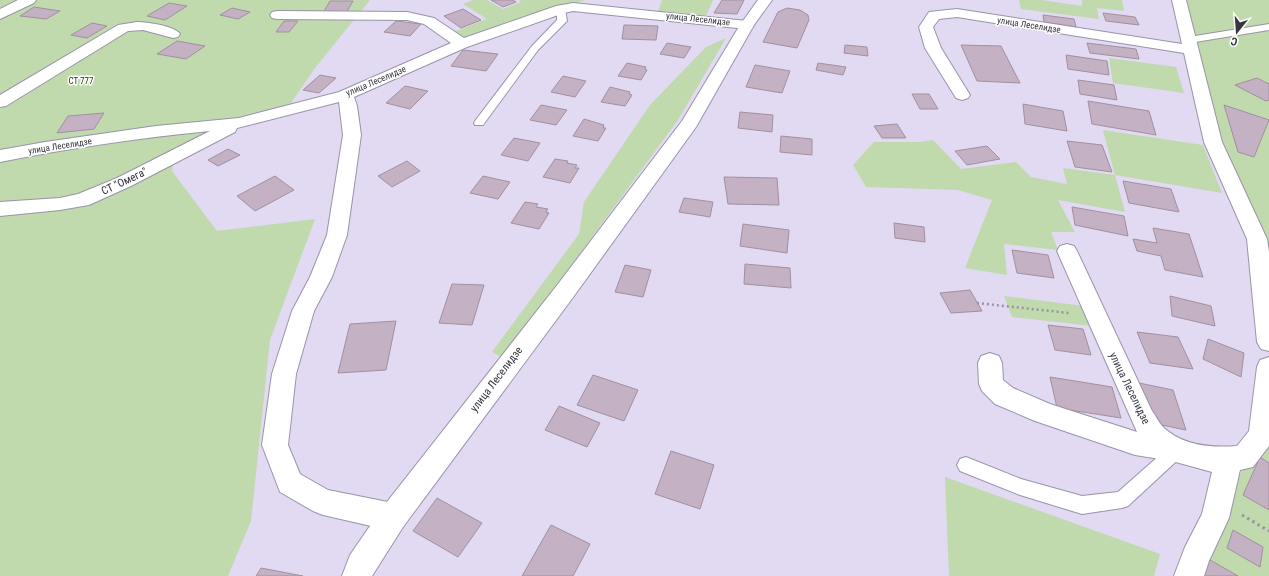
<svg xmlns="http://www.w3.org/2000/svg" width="1269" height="576" font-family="'Roboto Condensed',sans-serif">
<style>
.green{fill:#c0d9ad}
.building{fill:#c5b1c4;stroke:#a28fa1}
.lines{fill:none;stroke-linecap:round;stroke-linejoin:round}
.lane-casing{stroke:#9993a9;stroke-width:2}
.street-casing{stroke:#9993a9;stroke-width:2}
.secondary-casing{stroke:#9993a9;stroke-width:2}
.path-far1{stroke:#9893a4;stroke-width:2.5;stroke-dasharray:2 3;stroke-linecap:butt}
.path{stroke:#9893a4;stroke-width:3;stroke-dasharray:2.5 3.5;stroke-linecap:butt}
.lane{fill:#fff;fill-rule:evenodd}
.street{fill:#fff;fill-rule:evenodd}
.secondary{fill:#fff;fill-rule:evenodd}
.labels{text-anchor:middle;stroke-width:3;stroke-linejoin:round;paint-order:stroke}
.far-street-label{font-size:9px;fill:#36343d;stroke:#fff}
.far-park-label{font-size:9px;fill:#203b00;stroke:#fff}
.street-label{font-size:11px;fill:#36343d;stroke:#fff}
</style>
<rect width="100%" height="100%" fill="#e1daf2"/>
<g class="green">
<polygon points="0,0 370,0 315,68 289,106 253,115 176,147 172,171 217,231 315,219 270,340 251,521 228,576 0,576"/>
<polygon points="473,0 487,0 503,9 521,2 519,0 585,0 462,42 453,32 487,19 463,4"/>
<polygon points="662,0 713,0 706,16 658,12"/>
<polygon points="1019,0 1042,0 1082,6 1082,0 1122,0 1124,11 1097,8 1099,19 1021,9"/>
<polygon points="1187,0 1269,0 1269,255 1222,146 1194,36"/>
<polygon points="726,38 678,120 503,358 492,352 579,234 584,202 650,105 706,47"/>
<polygon points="1109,58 1176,67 1184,93 1113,83"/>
<polygon points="1103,130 1203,145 1222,193 1115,175 1125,212 1058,200 1075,232 1051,232 1058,250 1004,244 1007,275 965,268 992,200 958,190 866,187 853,165 874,142 920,142 933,140 961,169 1016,162 1031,177 1067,184 1063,168 1115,175"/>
<polygon points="1004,296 1084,306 1093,326 1012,317"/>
<polygon points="1269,438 1269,576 1194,576 1209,549 1239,477 1253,452"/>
<polygon points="945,477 1160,554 1154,576 949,576"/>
</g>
<g class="building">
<polygon points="491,0 513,0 516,2 503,7"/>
<polygon points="722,0 744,0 737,14 714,13"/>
<polygon points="330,1 353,1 346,13 323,13"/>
<polygon points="169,3 187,6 165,20 147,16"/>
<polygon points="34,7 60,11 46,19 20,16"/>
<polygon points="232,8 250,12 238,19 220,15"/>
<polygon points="787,8 800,10 808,15 809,20 797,48 763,42 778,12"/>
<polygon points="463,9 481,20 461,28 444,16"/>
<polygon points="1103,13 1135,17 1139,25 1106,21"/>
<polygon points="1043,15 1074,19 1076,27 1044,22"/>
<polygon points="284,21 298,21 289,32 276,32"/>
<polygon points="396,21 421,24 410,36 384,32"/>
<polygon points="92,23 107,26 87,38 71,35"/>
<polygon points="624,25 658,26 656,40 622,39"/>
<polygon points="177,41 205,46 186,59 157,54"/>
<polygon points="667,43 691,47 684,58 660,54"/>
<polygon points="1087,43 1136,49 1139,59 1090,53"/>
<polygon points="845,45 867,47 868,56 844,53"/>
<polygon points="961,45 1001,46 1020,83 977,81"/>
<polygon points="463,50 498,54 486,71 451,66"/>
<polygon points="1066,55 1107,61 1109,75 1068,69"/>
<polygon points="627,63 646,67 645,69 647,70 641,80 618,76"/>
<polygon points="818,63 846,67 843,75 816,70"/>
<polygon points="755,65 790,71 782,93 746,87"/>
<polygon points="320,75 336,78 319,93 303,90"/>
<polygon points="563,76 586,81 575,97 551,92"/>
<polygon points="1257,78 1269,84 1269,100 1266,101 1235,85"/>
<polygon points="1078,80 1114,85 1117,100 1080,94"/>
<polygon points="405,86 428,91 410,109 386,103"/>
<polygon points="610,87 630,92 629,94 632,95 625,106 601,102"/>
<polygon points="912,94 929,94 938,109 920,109"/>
<polygon points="1088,101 1149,111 1156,135 1092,124"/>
<polygon points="1023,104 1063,111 1067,131 1025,124"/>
<polygon points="541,105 567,110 556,125 530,120"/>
<polygon points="1224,105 1269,120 1254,157 1238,152"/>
<polygon points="740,112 773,115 772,132 738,128"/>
<polygon points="104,113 94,129 57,133 68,116"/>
<polygon points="584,119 604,125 603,128 606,128 598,141 573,136"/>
<polygon points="897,124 906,138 882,138 874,126"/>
<polygon points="781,136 812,139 812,155 780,152"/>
<polygon points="514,138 540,143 528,161 501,155"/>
<polygon points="1067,141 1102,145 1112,172 1075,167"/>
<polygon points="987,146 1000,159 967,165 955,151"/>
<polygon points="228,149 240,155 218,166 208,160"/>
<polygon points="555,159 568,161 567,163 577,165 575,168 579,168 570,183 543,177"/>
<polygon points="407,161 420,171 392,187 378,176"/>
<polygon points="275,176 294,190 255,211 237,196"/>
<polygon points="483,176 510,182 498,199 470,193"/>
<polygon points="724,177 777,178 779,205 728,204"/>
<polygon points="1123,181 1171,189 1179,212 1129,203"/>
<polygon points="684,198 713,202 710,217 679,212"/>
<polygon points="525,202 538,204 536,207 548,209 546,212 549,213 539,229 511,223"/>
<polygon points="1072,207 1124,216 1128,236 1075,225"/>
<polygon points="894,223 924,227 925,242 895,238"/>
<polygon points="743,224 789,230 787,253 740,246"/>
<polygon points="1153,228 1189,234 1203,277 1165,270 1161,256 1137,251 1133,239 1157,243"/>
<polygon points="1012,250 1048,255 1054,278 1017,273"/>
<polygon points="745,264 790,268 791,288 744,284"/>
<polygon points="625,265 651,270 643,297 615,292"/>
<polygon points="452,284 484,285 472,325 439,323"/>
<polygon points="970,290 982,311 951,313 940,293"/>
<polygon points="1170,296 1211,306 1215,326 1172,316"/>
<polygon points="396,321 386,370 338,373 350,324"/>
<polygon points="1048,325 1083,329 1091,355 1055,350"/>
<polygon points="1137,332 1178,337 1193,369 1150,363"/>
<polygon points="1208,339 1244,353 1241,377 1203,359"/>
<polygon points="593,375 638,390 624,421 577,405"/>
<polygon points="1050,377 1112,387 1121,418 1057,408"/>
<polygon points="1139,383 1173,390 1186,430 1152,423"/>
<polygon points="559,406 600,423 587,447 545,430"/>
<polygon points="671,451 714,465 700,509 655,494"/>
<polygon points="1260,457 1269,463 1269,510 1243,495"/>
<polygon points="437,498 482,523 458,557 413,531"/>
<polygon points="551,525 590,544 573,576 522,576"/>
<polygon points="1233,530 1263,547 1260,567 1227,548"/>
<polygon points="1205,557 1238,576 1200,576"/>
<polygon points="261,568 303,576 256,576"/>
</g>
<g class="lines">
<defs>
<g id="lane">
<polygon points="561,6 565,9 567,21 538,50 483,125 475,125 474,123 475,121 532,46 557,20 557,9"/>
<polygon points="1269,24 1269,30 1189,43 1184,40 1189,37"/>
<polygon points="1176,443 1182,446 1184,451 1182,456 1128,506 1122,508 1082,514 1020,495 960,471 957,465 960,459 966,457 1021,479 1082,496 1118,492 1170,446"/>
</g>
<g id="street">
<polygon points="18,0 36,0 34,3 0,19 0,9"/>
<polygon points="1172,0 1186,0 1222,142 1267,239 1269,252 1269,351 1261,349 1257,342 1247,239 1204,142 1184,53 957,17 939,19 933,27 941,48 970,95 968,98 962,100 956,98 925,48 919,27 929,12 957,9 1182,44"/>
<path d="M573 3 747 21 752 22 754 25 752 28 747 29 573 11 564 13 467 47 354 97 357 106 361 135 347 235 332 277 314 311 296 374 288 445 300 474 328 490 393 503 403 507 407 517 403 527 393 531 323 515 313 511 280 492 262 445 272 374 292 311 310 277 327 235 343 135 339 102 237 128 235 132 131 186 89 205 60 210 0 216V202L60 198 78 194 117 178 210 131C139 138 69 148 0 162V150L45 142 156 126 239 118 339 92 451 43 424 24 407 20 277 19 272 18 270 15 272 12 277 11 407 12 434 18 464 38 556 6Z"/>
<path d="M137 22C147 22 175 26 180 34L178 37 173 38 143 30 128 31 6 106 0 107V95L118 25Z"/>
<path d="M1067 244 1074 246 1077 251 1152 411C1156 416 1159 423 1163 427 1183 446 1211 448 1237 446L1249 431 1257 367 1260 360 1269 357V446L1253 467 1240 470 1229 518 1209 561 1204 576H1174L1185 547 1202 514 1212 472 1172 461 1135 455 1035 421 995 404 982 391 979 384 978 363 981 356 990 353 999 356 1002 363 1003 380 1013 388 1050 404 1137 432 1057 251 1060 246Z"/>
</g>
<polygon id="secondary" points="758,0 772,0 754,25 696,127 574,296 403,527 372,576 342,576 350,555 383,507 558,284 682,121 740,25"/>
</defs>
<use href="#lane" class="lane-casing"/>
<use href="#street" class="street-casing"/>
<use href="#secondary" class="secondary-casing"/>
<polyline class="path-far1" points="977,303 1069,313"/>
<polyline class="path" points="1242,515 1269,531"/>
<use href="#lane" class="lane"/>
<use href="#street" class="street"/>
<use href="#secondary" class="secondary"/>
</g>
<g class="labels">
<g class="far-street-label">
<text transform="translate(698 19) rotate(6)" y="3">улица Леселидзе</text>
<text transform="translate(1029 25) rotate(9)" y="3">улица Леселидзе</text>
<text transform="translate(376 81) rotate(-23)" y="3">улица Леселидзе</text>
<text transform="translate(60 146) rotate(-9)" y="3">улица Леселидзе</text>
</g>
<g class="far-park-label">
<text x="81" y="84">СТ 777</text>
</g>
<g class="street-label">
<text transform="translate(124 181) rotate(-25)" y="4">СТ "Омега"</text>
<text transform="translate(496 379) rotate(-53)" y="4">улица Леселидзе</text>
<text transform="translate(1130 388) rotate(64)" y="4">улица Леселидзе</text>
</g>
</g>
<g transform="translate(1237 32) rotate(197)" stroke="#ffffff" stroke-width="3" paint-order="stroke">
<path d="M0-3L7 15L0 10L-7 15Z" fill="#36343d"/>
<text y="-6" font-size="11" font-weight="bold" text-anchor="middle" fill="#36343d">С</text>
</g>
</svg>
